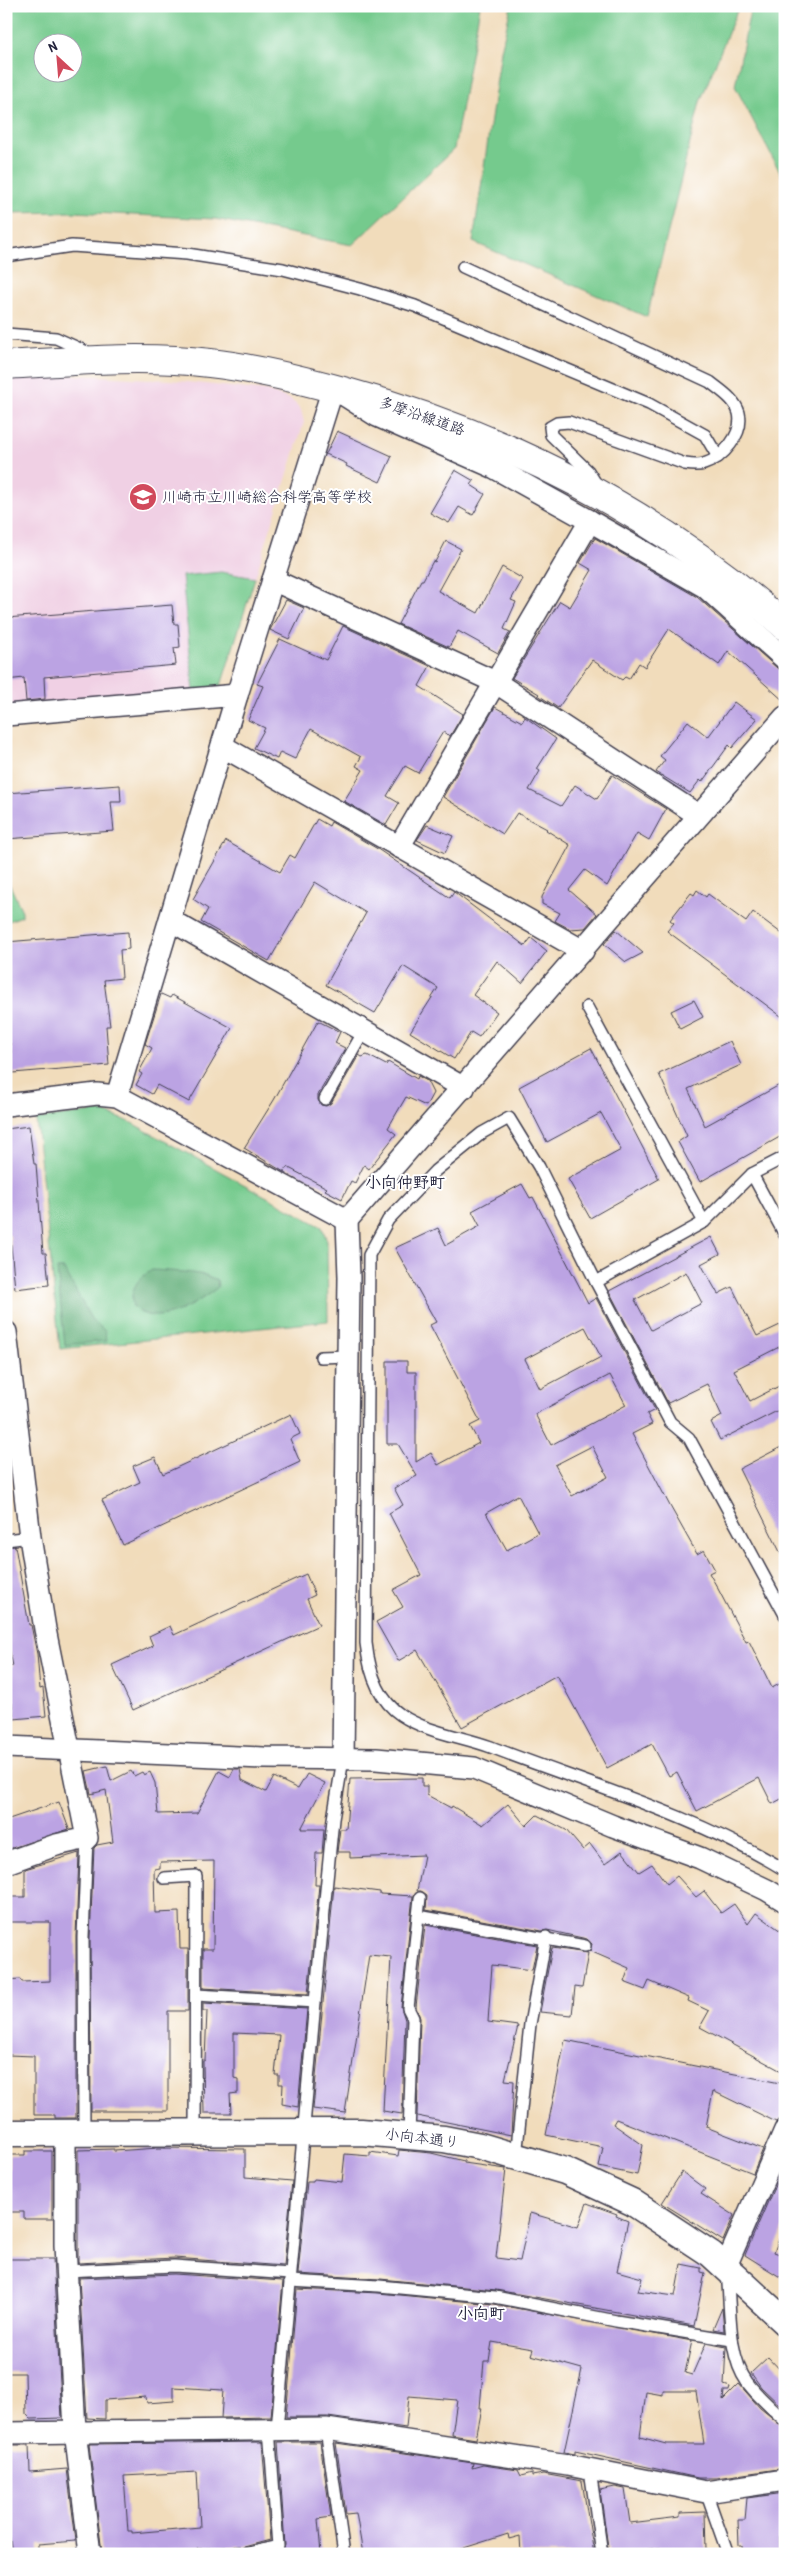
<svg xmlns="http://www.w3.org/2000/svg" width="791" height="2560" font-family="'Patrick Hand','Klee One',sans-serif">
<style>
.built{fill:#f0d0e4}
.green{fill:#75ca8d;stroke:#4c7664;fill-rule:evenodd}
.forest{fill:#60ae78;stroke:#41685a}
.building{fill:#bba3e3;fill-rule:evenodd}
.lines{fill:none;stroke-linecap:round;stroke-linejoin:round}
.service-casing{stroke:#413e4e;stroke-width:14}
.minor-casing{stroke:#413e4e;stroke-width:24}
.tertiary-casing{stroke:#413e4e;stroke-width:29}
.primary-casing{stroke:#413e4e;stroke-width:30}
.service{stroke:#fff;stroke-width:11}
.minor{stroke:#fff;stroke-width:21}
.tertiary{stroke:#fff;stroke-width:26}
.primary{stroke:#fff;stroke-width:28}
.labels{text-anchor:middle;stroke-width:4;stroke-linejoin:round;paint-order:stroke}
.street-label{font-size:15px;fill:#22223b;stroke:#fff}
.poi-label{font-size:15px;fill:#22223b;stroke:#fff;text-anchor:start}
.neighbourhood-label{font-size:16px;font-weight:bold;fill:#22223b;stroke:#fff}
</style>
<rect width="100%" height="100%" fill="#fff"/>
<filter id="ink" filterUnits="userSpaceOnUse"><feTurbulence type="fractalNoise" baseFrequency=".02" numOctaves="2"/><feDisplacementMap in="SourceGraphic" scale="10" xChannelSelector="R" yChannelSelector="G"/><feConvolveMatrix kernelMatrix="1 2 1 2 8 2 1 2 1" color-interpolation-filters="sRGB"/></filter>
<filter id="wash" filterUnits="userSpaceOnUse"><feTurbulence type="fractalNoise" baseFrequency=".0096" numOctaves="4" result="noise"/><feDisplacementMap in="SourceGraphic" scale="20" xChannelSelector="R" yChannelSelector="G"/><feGaussianBlur stdDeviation="1.12" result="paint"/><feColorMatrix in="noise" values="0 0 0 0 0 0 0 0 0 0 0 0 0 0 0 0 0 1.4 0 .05"/><feComposite in="paint" operator="in"/></filter>
<g filter="url(#wash)">
<rect width="100%" height="100%" fill="#f1dcbb"/>
<polygon class="built" points="75,375 170,380 266,391 290,399 296,404 301,410 304,422 255,578 221,572 194,692 6,708 6,380"/>
<g class="green">
<path d="M6 6H480L454 149 352 245 215 219 73 212 6 213ZM72 42V72H42V42Z"/>
<polygon points="511,6 739,6 700,102 647,317 473,242 501,51"/>
<polygon points="751,6 785,6 785,182 735,86"/>
<polygon points="221,572 255,578 220,689 194,692 182,576"/>
<polygon points="6,877 22,911 22,916 6,922"/>
<polygon points="101,1111 130,1122 322,1227 327,1241 328,1321 60,1349 36,1119"/>
</g>
<g class="forest">
<polygon points="57,1269 64,1269 91,1319 105,1331 106,1341 65,1345"/>
<path d="M152 1270 185 1272 205 1275 217 1280 218 1287C201 1301 169 1321 147 1315 142 1314 138 1310 133 1307 129 1290 137 1279 152 1270Z"/>
</g>
<g id="blocks">
<g class="building">
<polygon points="337,431 392,456 380,482 346,466 347,464 326,454"/>
<polygon points="455,470 474,481 471,485 485,494 473,515 459,507 449,523 430,513"/>
<polygon points="595,538 697,597 777,668 784,671 785,702 728,651 719,665 669,629 645,667 639,663 629,679 625,677 622,680 592,660 558,708 538,695 539,694 512,678 560,601 570,607 592,570 580,563"/>
<polygon points="446,541 461,549 438,591 478,613 502,567 523,579 511,600 516,602 504,629 510,632 498,653 458,631 449,647 398,624 421,580 423,580 433,561 435,562"/>
<polygon points="286,600 304,608 289,639 270,630"/>
<polygon points="172,605 174,624 178,624 180,647 174,648 176,665 44,677 45,699 26,701 24,678 6,680 6,618"/>
<polygon points="343,626 430,666 419,686 463,714 450,736 443,732 418,773 405,766 387,796 399,803 386,825 344,801 363,770 356,766 361,757 311,729 295,759 280,752 277,759 254,748 265,728 248,720 263,686 257,684 280,639 326,660"/>
<polygon points="734,702 757,719 732,748 729,745 702,782 700,780 690,793 656,772 665,760 660,756 688,721 708,737"/>
<polygon points="495,707 522,722 525,717 556,739 537,769 540,771 529,790 561,806 575,785 597,799 612,775 666,809 649,840 637,833 607,886 585,870 569,890 597,914 585,928 570,929 555,921 560,913 542,904 542,897 570,845 546,830 547,829 517,813 503,834 443,797"/>
<polygon points="120,785 121,802 111,802 114,831 6,839 6,793"/>
<polygon points="317,819 329,826 331,822 376,848 450,898 454,892 525,946 531,938 547,951 522,983 497,961 473,995 497,1012 479,1037 471,1032 454,1059 410,1032 438,988 403,966 375,1013 326,985 366,913 315,882 269,961 201,922 208,909 193,899 226,841 280,872 290,855 295,858"/>
<polygon points="427,825 453,836 445,853 417,840"/>
<polygon points="697,890 706,897 708,894 746,922 753,912 785,936 785,1019 667,931 674,923 670,920 691,893 694,895"/>
<polygon points="616,930 643,953 626,962 604,944"/>
<polygon points="128,932 129,949 120,950 122,978 104,980 110,1026 106,1026 109,1065 13,1073 10,1043 6,1043 6,942"/>
<polygon points="161,994 170,998 172,995 232,1028 189,1102 157,1085 152,1094 136,1085 142,1074 139,1072 152,1048 145,1044"/>
<polygon points="694,1000 703,1017 680,1029 671,1011"/>
<polygon points="318,1021 340,1032 335,1043 345,1048 318,1095 318,1100 321,1105 326,1106 331,1103 359,1055 362,1057 367,1055 386,1065 388,1062 417,1079 418,1076 427,1081 433,1093 426,1106 406,1097 388,1128 396,1134 369,1169 364,1165 355,1183 351,1181 342,1199 325,1190 327,1188 287,1167 284,1172 244,1148 274,1100"/>
<polygon points="730,1041 741,1065 688,1089 705,1126 785,1082 785,1134 700,1182 678,1142 687,1136 659,1074"/>
<polygon points="591,1048 659,1179 590,1218 568,1179 621,1150 601,1113 547,1142 519,1087"/>
<polygon points="29,1126 34,1164 36,1164 43,1253 46,1253 49,1285 15,1289 10,1235 6,1236 6,1129"/>
<path d="M522 1184 530 1198 533 1197 588 1303 596 1298 655 1410 647 1414 652 1424 632 1434 670 1506 697 1554 704 1550 715 1570 709 1573 717 1587 746 1642 749 1641 772 1688 785 1681V1797L772 1804 759 1778 697 1811 677 1772 669 1776 652 1744 607 1768 557 1675 462 1727 417 1650 398 1661 376 1622 403 1607 393 1590 421 1575 389 1513 403 1505 394 1488 417 1476 398 1444H387V1361H407V1372H416V1462L431 1453 438 1465 479 1443 470 1426 480 1421 430 1325 436 1322 395 1248 438 1228 446 1245 480 1226 472 1211ZM585 1327 601 1357 540 1389 525 1359ZM610 1375 626 1405 551 1445 535 1414ZM592 1446 608 1477 572 1496 555 1465ZM518 1495 538 1533 507 1550 486 1513Z"/>
<path d="M711 1237 720 1254 701 1264 718 1294 732 1287 757 1336 780 1325 785 1335V1344L734 1370 750 1401 785 1383V1407L720 1440 711 1422 722 1416 707 1384 668 1403 609 1291ZM686 1272 702 1303 651 1330 635 1300Z"/>
<polygon points="291,1414 300,1434 290,1439 300,1462 123,1545 102,1500 140,1482 133,1466 155,1457 163,1474"/>
<polygon points="785,1445 785,1562 739,1469"/>
<polygon points="15,1546 29,1625 31,1625 37,1654 40,1689 43,1688 46,1716 14,1719 12,1703 8,1703 6,1682 6,1667 13,1666 6,1634 6,1630 8,1629 6,1547"/>
<polygon points="306,1574 315,1595 307,1599 319,1625 133,1710 112,1665 153,1646 149,1636 170,1626 174,1635"/>
<polygon points="107,1766 111,1781 131,1771 134,1776 142,1772 144,1775 150,1772 155,1783 158,1814 197,1813 219,1771 230,1777 234,1769 240,1769 242,1780 266,1792 274,1777 298,1789 307,1774 325,1783 301,1829 324,1829 322,1853 316,1853 315,1885 319,1885 308,1994 203,1988 203,1949 213,1949 214,1861 160,1862 160,1868 154,1869 155,1913 179,1912 180,1949 188,1949 188,2011 168,2011 168,2111 91,2111 90,1937 94,1848 97,1845 113,1842 106,1790 91,1794 86,1771"/>
<polygon points="422,1778 422,1786 427,1786 427,1795 451,1808 452,1806 483,1825 508,1804 526,1826 537,1815 566,1830 583,1850 590,1844 605,1864 622,1851 639,1872 652,1864 667,1884 677,1876 696,1897 704,1891 721,1913 734,1904 748,1924 756,1913 785,1934 785,2073 700,2027 709,2011 688,2001 689,1998 649,1981 645,1990 624,1982 629,1968 590,1951 592,1944 587,1939 547,1930 542,1931 426,1910 427,1895 421,1891 417,1891 424,1855 350,1858 350,1852 337,1852 340,1829 346,1829 350,1779"/>
<polygon points="59,1802 69,1829 6,1850 6,1820"/>
<polygon points="79,1853 76,1937 76,2118 55,2118 55,2115 34,2115 34,2056 8,2055 8,2046 6,2047 6,1980 20,1979 22,1982 50,1981 50,1922 6,1922 7,1897 25,1897 25,1869"/>
<polygon points="334,1886 380,1892 380,1894 413,1896 401,2007 405,2020 402,2114 383,2111 391,1957 369,1955 345,2113 313,2109"/>
<polygon points="425,1925 537,1945 532,1970 492,1965 488,2022 518,2026 505,2080 514,2081 511,2135 417,2116 420,2018 416,2007"/>
<polygon points="552,1948 588,1953 582,1988 575,1987 572,2015 540,2012"/>
<polygon points="203,2003 307,2009 298,2107 282,2104 283,2084 279,2084 279,2075 275,2075 279,2035 234,2033 234,2078 238,2079 238,2093 230,2094 231,2113 204,2113 203,2061 205,2060 207,2011 203,2011"/>
<polygon points="565,2040 785,2084 785,2118 776,2122 713,2091 706,2127 763,2149 753,2173 616,2119 613,2124 643,2145 637,2175 599,2167 603,2147 546,2135"/>
<polygon points="158,2148 245,2149 245,2177 292,2181 284,2266 174,2258 78,2263 78,2150 114,2149 114,2151"/>
<polygon points="399,2150 431,2153 464,2161 464,2163 506,2169 496,2258 520,2261 530,2213 578,2227 587,2203 617,2214 616,2216 628,2221 617,2271 642,2278 638,2291 675,2296 681,2264 701,2268 701,2272 705,2273 694,2326 496,2290 380,2279 298,2274 307,2182 313,2182 314,2179 342,2182 345,2154 370,2156 370,2152 398,2156"/>
<polygon points="25,2151 52,2151 52,2219 24,2219 24,2212 7,2212 6,2170 9,2170 9,2155 25,2155"/>
<polygon points="785,2162 785,2224 774,2252 785,2256 785,2280 745,2255"/>
<polygon points="682,2172 705,2189 701,2194 734,2215 723,2241 662,2203"/>
<polygon points="6,2259 53,2259 62,2418 31,2419 26,2414 25,2373 6,2373"/>
<polygon points="174,2274 283,2281 271,2417 221,2418 223,2390 174,2387 174,2401 147,2403 146,2397 105,2400 105,2419 87,2418 79,2278"/>
<path d="M297 2289 378 2293 494 2304 692 2341 685 2373 692 2375 706 2343 726 2347 724 2385 730 2387 729 2391H724L723 2400 739 2384 760 2408 785 2428V2468L716 2478H698L575 2451V2454L564 2452 582 2369 531 2355 533 2349 492 2342 489 2361H484L480 2408H482L476 2439 452 2435 457 2400 409 2396 406 2428 328 2417H286ZM663 2391H696L704 2444H666L640 2437 646 2392 663 2395Z"/>
<polygon points="722,2308 724,2331 713,2329"/>
<polygon points="768,2357 785,2375 785,2410 761,2387 751,2373"/>
<path d="M262 2442 270 2540 244 2547 240 2550V2546L197 2549V2553H102L89 2444ZM197 2472 200 2527 132 2533V2531H128L124 2476Z"/>
<polygon points="278,2442 320,2442 331,2517 318,2519 321,2554 278,2554 283,2551 285,2545"/>
<polygon points="336,2443 473,2463 472,2468 483,2465 518,2470 521,2476 532,2473 532,2476 543,2474 582,2481 594,2554 521,2554 520,2536 509,2539 508,2534 445,2554 363,2554 356,2513 346,2514"/>
<polygon points="7,2445 29,2445 30,2472 67,2469 76,2541 38,2544 38,2554 12,2554 6,2511 6,2504 8,2504"/>
<polygon points="615,2487 625,2489 630,2523 680,2517 680,2513 705,2512 706,2550 661,2552 660,2548 609,2554 600,2490"/>
<polygon points="785,2493 785,2530 780,2531 780,2554 743,2554 742,2545 739,2545 738,2520 745,2520 747,2498"/>
</g>
</g>
</g>
<g filter="url(#ink)">
<use href="#blocks" fill-opacity="0" stroke="#413e4e" stroke-width="1"/>
<g class="lines">
<defs>
<g id="service">
<polyline points="6,256 72,246 187,254 283,269 360,289 415,306 649,404 705,435 718,457"/>
<path d="M463 267 710 382C721 391 735 399 739 413 744 434 723 458 704 464 698 466 691 465 685 464L569 422 557 423 550 427 551 435 588 471 598 487"/>
<polyline points="6,334 56,338 89,353"/>
<polyline points="587,1007 704,1222"/>
<polyline points="325,1099 364,1031"/>
<polyline points="752,1174 785,1235"/>
<polyline points="596,1282 704,1222 752,1174 785,1157"/>
<polyline points="321,1357 348,1356"/>
<polyline points="6,1540 30,1537"/>
<path d="M785 1615 689 1438 670 1422 596 1282 539 1167 509 1118 482 1133 435 1171 388 1220 369 1255 366 1643C369 1670 377 1699 401 1715 428 1733 461 1736 491 1747 587 1784 697 1816 785 1870"/>
<polyline points="164,1878 196,1876 195,2133"/>
<polyline points="418,1916 585,1946"/>
<polyline points="196,1995 315,2002"/>
<polyline points="84,2132 83,1937 87,1838"/>
<polyline points="409,2135 413,2018 408,2008 420,1898"/>
<polyline points="516,2157 530,2024 546,1937"/>
<polyline points="66,2271 174,2266 290,2274"/>
<path d="M727 2273C731 2306 727 2354 747 2382 757 2396 773 2409 785 2421"/>
<polyline points="290,2281 379,2286 495,2297 616,2321 732,2340"/>
<polyline points="277,2429 315,2002 333,1819 343,1759"/>
<polyline points="326,2429 344,2554"/>
<polyline points="590,2470 602,2554"/>
<polyline points="706,2492 728,2554"/>
<polyline points="246,2554 278,2546 269,2429"/>
</g>
<g id="minor">
<polyline points="590,521 705,587 785,659"/>
<polyline points="273,580 495,682 698,815"/>
<polyline points="237,695 333,388 377,416 495,468 590,521 399,847"/>
<polyline points="6,715 237,695 117,1096"/>
<polyline points="222,746 583,951"/>
<polyline points="170,920 464,1088"/>
<polyline points="6,1105 97,1094 117,1096 347,1220 785,717"/>
<polyline points="6,1332 30,1537 45,1629 87,1838 56,1845 6,1863"/>
<polyline points="6,1747 264,1758 376,1759 474,1768 613,1826 700,1858 767,1890 785,1901"/>
<polyline points="343,1759 349,1277 347,1220"/>
<polyline points="65,2132 65,2245 75,2430 90,2554"/>
<polyline points="726,2266 785,2130"/>
<polyline points="6,2433 326,2429 568,2465 706,2492 785,2480"/>
</g>
<polyline id="tertiary" points="6,2133 361,2132 444,2139 480,2146 565,2171 632,2202 711,2254 785,2322"/>
<path id="primary" d="M6 365C73 361 143 355 210 363 255 368 299 379 343 391 506 435 658 513 785 626"/>
</defs>
<use href="#service" class="service-casing"/>
<use href="#minor" class="minor-casing"/>
<use href="#tertiary" class="tertiary-casing"/>
<use href="#primary" class="primary-casing"/>
<use href="#service" class="service"/>
<use href="#minor" class="minor"/>
<use href="#tertiary" class="tertiary"/>
<use href="#primary" class="primary"/>
</g>
</g>
<defs>
<symbol id="school-disc" viewBox="-11 -11 22 22"><circle r="9.5" fill="#d1495b" stroke="#fff"/><path d="M0-5L7-2L0 1L-7-2ZM-4 1L0 2.5L4 1V4Q0 6-4 4Z" fill="#fff"/></symbol>
</defs>
<g fill-rule="evenodd">
<use href="#school-disc" x="127" y="481" width="32" height="32"/>
</g>
<g class="labels">
<g class="street-label">
<text transform="translate(422 416) rotate(19)" y="5">多摩沿線道路</text>
<text transform="translate(422 2138) rotate(7)" y="5">小向本通り</text>
</g>
<g class="poi-label">
<text x="162" y="502">川崎市立川崎総合科学高等学校</text>
</g>
<g class="neighbourhood-label">
<text x="405" y="1188">小向仲野町</text>
<text x="481" y="2319">小向町</text>
</g>
</g>
<rect width="791" height="2560" fill="none" stroke="#fff" stroke-width="25"/>
<g transform="translate(58 58) rotate(334)"><circle r="24" fill="#ffffff" stroke="#a7a7b1"/>
<path d="M0-4L9 19L0 12L-9 19Z" fill="#d1495b"/>
<text y="-8" font-size="14" font-weight="bold" text-anchor="middle" fill="#22223b">N</text>
</g>
</svg>
